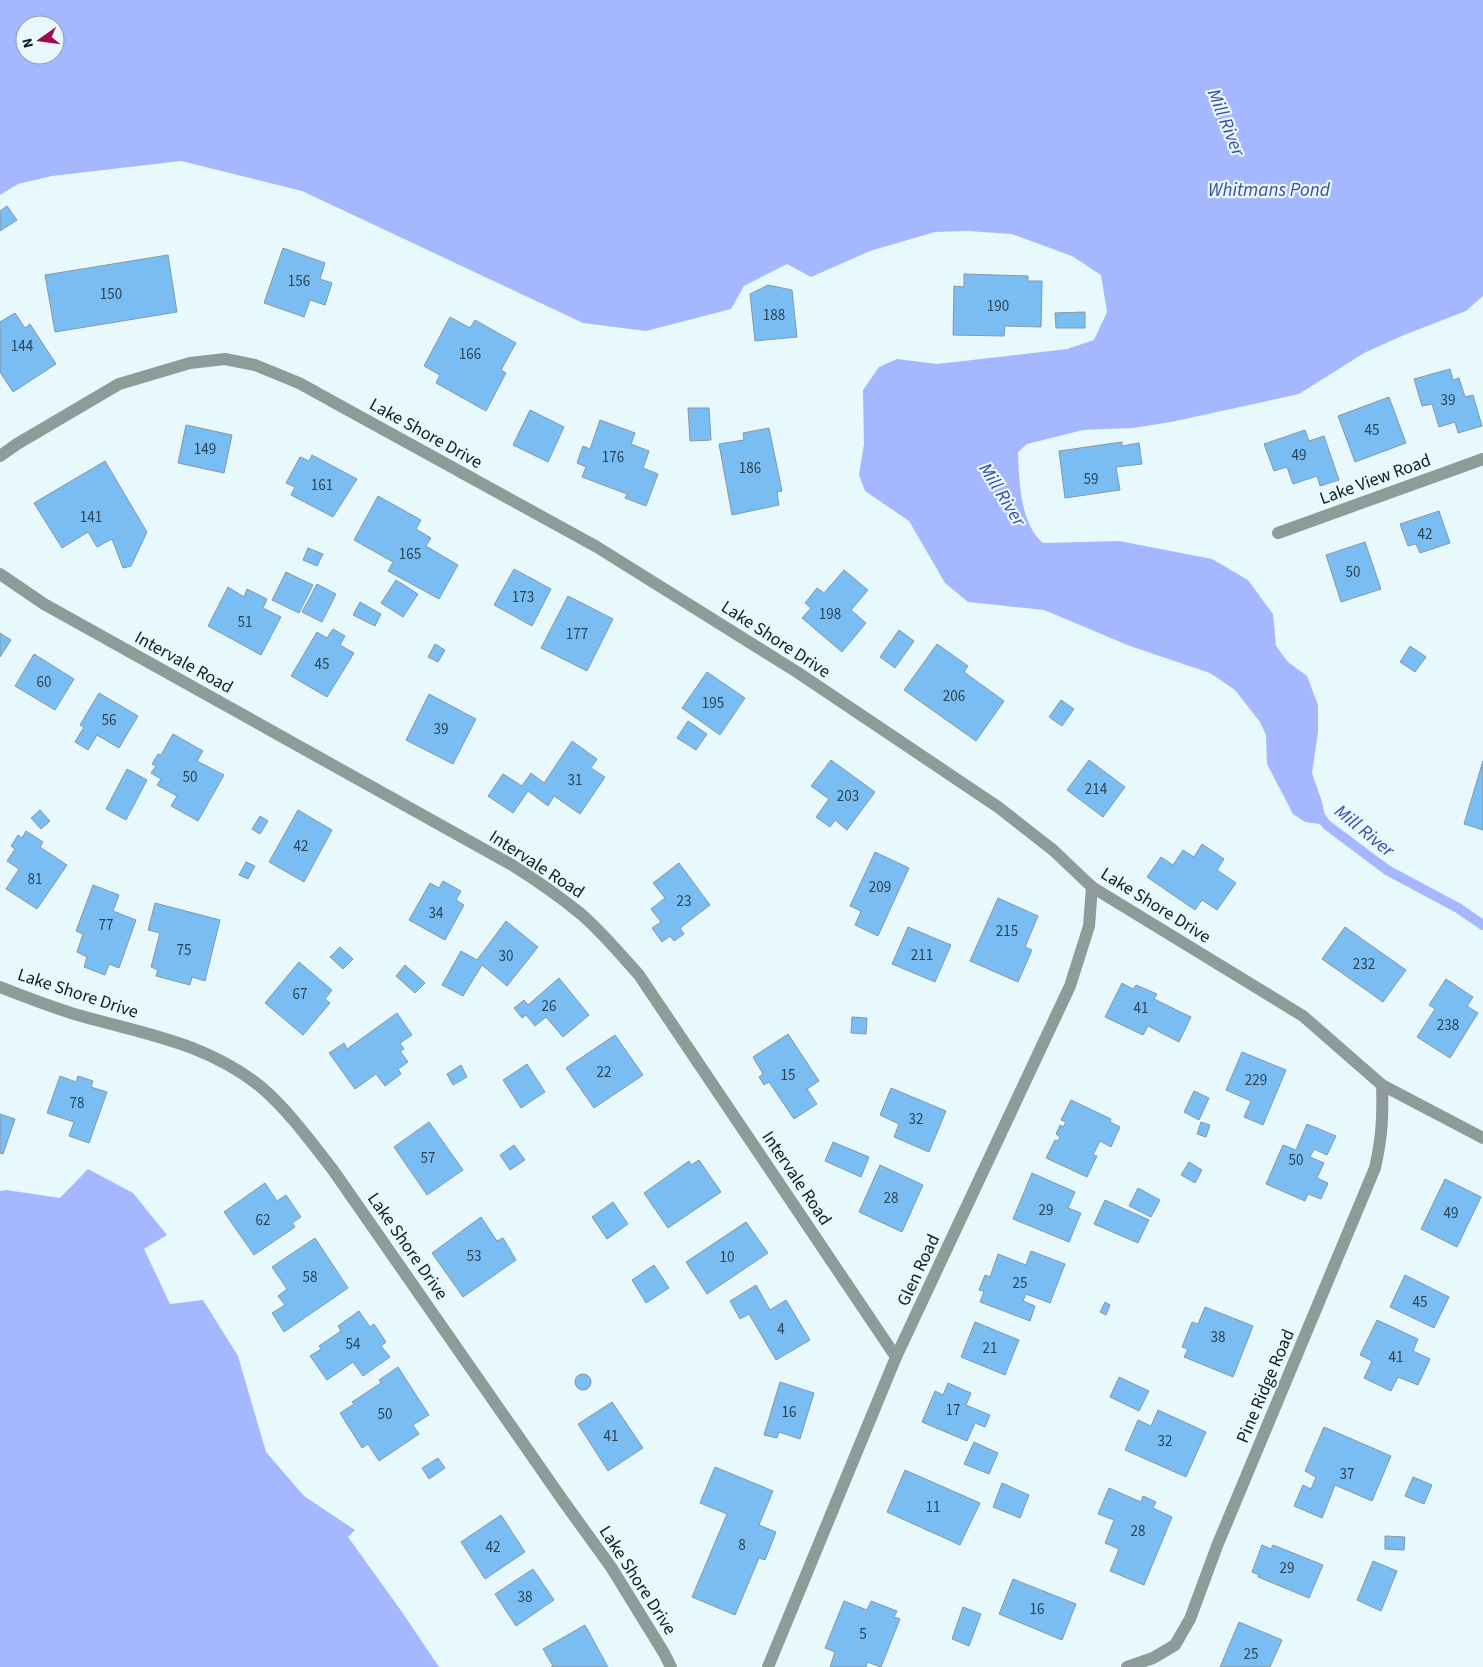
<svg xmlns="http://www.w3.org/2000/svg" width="1483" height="1667" font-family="'Source Sans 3',sans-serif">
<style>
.water{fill:#a5b7fe;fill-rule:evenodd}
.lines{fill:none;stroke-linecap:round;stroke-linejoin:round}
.stream{stroke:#a5b7fe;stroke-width:10}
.building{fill:#7abdf3;stroke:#8598a8}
.minor{stroke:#8f9b99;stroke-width:12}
.labels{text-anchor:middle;stroke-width:4.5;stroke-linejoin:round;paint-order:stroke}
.number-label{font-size:15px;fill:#2c4454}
.street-label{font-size:18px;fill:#121c1f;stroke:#e8f9fd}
.water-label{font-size:19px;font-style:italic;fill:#3c49ad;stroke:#e8f9fd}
</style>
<rect width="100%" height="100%" fill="#e8f9fd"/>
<g class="water">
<path d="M0 0H1483V296L1466 311 1404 335 1364 353 1299 394 1171 422 1133 428 1083 430 1027 444 1018 452C1019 480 1020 524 1043 543L1119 541 1212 559 1248 580 1273 614 1276 646 1288 662 1307 676 1318 705V732L1312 773 1322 802 1327 825 1305 822 1293 814 1267 764 1266 735 1260 722 1235 690 1210 673 1130 646 1044 610 968 602 945 583 909 521 865 491 859 475 864 444 863 390 879 367 897 359 937 364 1067 349 1094 340 1107 312 1101 275 1072 256 1012 234 967 231 935 232 870 251 811 277 787 264 744 286 731 309 646 331 583 323 302 191 181 161 52 176 18 184 0 195ZM25 25H55V55H25Z"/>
<polygon points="88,1169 133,1193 167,1235 144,1249 170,1304 203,1300 238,1356 266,1452 304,1496 355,1530 348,1537 402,1612 439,1667 0,1667 0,1191 6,1190 60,1198"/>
</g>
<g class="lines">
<polyline class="stream" points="1319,815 1327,825 1387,870 1458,908 1483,925"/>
</g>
<g class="building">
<polygon points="7,206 17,220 0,231 0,211"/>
<polygon points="283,248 325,263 320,279 332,283 325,305 310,300 304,317 264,303"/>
<polygon points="168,255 177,312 55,332 45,275"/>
<polygon points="964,274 1028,276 1028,281 1042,281 1041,327 1005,326 1004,336 953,335 954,286 964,287"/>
<polygon points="768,285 792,290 797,337 755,341 750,294"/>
<polygon points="1085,312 1085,328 1056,328 1055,313"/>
<polygon points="15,313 25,328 30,324 56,364 13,392 0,372 0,322"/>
<polygon points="450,317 470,328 475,320 516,343 501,370 506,373 486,411 436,383 440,375 424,366"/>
<polygon points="1450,369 1453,380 1459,378 1465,397 1473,395 1482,426 1458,433 1455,422 1439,427 1432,404 1422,406 1414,379"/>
<polygon points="1389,397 1406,443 1355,462 1338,416"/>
<polygon points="688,408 709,408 711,440 690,441"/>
<polygon points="530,410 564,427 548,462 513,445"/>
<polygon points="600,420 635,433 631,444 649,451 643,468 658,474 646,506 625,498 627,494 582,477 586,467 577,463 583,446 590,449"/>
<polygon points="186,425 232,435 224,473 178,463"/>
<polygon points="769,428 782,491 777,492 779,505 732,515 719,444 744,440 743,433"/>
<polygon points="1305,430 1309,441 1324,436 1339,480 1320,486 1317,476 1293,484 1287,467 1274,471 1264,444"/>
<polygon points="1122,442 1122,446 1139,443 1142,464 1116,467 1120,490 1065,498 1059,451"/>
<polygon points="312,455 357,479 333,517 291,495 295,487 286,483 300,457 309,461"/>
<polygon points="105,461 147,532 131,566 123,568 112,539 97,547 88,532 62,548 34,503"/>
<polygon points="378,496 421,520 416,529 431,538 426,546 458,565 439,599 388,571 393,562 354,540"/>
<polygon points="1439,511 1450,543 1420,553 1416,544 1408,546 1400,524"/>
<polygon points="1365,542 1381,589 1341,602 1326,555"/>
<polygon points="308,548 323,554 317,566 303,560"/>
<polygon points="514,569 551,589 532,626 494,605"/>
<polygon points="844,570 868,590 851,610 866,623 842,652 802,618 811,608 805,603 817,588 824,593"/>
<polygon points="286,572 313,585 299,613 272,600"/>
<polygon points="396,580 418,594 403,617 381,603"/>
<polygon points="317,584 336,594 322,622 302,612"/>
<polygon points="228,587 244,597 247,589 267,599 263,608 281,617 261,655 208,626"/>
<polygon points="568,596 613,619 587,671 541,648"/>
<polygon points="360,602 381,614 375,626 353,615"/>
<polygon points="333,629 345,636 340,645 354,653 327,697 291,676 317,632 327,638"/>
<polygon points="899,630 914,641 895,668 880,657"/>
<polygon points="0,633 11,640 0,657"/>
<polygon points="435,644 445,650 438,662 428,657"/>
<polygon points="937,644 968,666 964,672 1004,701 976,741 904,690"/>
<polygon points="1410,646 1426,657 1415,672 1400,662"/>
<polygon points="34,654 74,679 55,710 15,686"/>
<polygon points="707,672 745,698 720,735 682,708"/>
<polygon points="99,693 138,716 119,748 97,735 88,750 75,742 84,727 80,725"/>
<polygon points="429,694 476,719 453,764 406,740"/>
<polygon points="1061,700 1074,709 1062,726 1049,717"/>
<polygon points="688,721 707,734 696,750 677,738"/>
<polygon points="173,734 203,751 197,761 224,775 198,821 171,806 177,796 157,785 161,779 151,773 156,766 152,764 158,754 161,755"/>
<polygon points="572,741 597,759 591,768 605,777 580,814 554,796 548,806 528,791 513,813 488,796 503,774 522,786 531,773 544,783"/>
<polygon points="831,760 875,792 847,830 835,820 830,827 816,817 829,799 811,786"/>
<polygon points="1089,760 1125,787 1103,817 1067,790"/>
<polygon points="1483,761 1483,830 1464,824"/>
<polygon points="127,769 147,780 126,820 106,809"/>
<polygon points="40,810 50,821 41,829 31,818"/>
<polygon points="298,810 332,830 304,882 269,862"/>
<polygon points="260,816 268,821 260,834 252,829"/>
<polygon points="26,831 43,842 40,847 67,865 37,909 6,889 19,869 7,861 15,849 11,846 18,835 22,838"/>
<polygon points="1202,844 1224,859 1217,870 1236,883 1217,910 1202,900 1195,910 1147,877 1161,857 1173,865 1183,850 1194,857"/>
<polygon points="875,852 909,868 878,936 855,925 861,911 850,906"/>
<polygon points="246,862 255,866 248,879 239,875"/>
<polygon points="679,863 710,905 680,928 684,934 674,941 670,936 662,942 652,928 661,922 651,909 665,898 653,883"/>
<polygon points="443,881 461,891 456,900 464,905 445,940 409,920 430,883 439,888"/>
<polygon points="93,885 119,895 113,911 136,920 119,968 109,964 105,975 84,967 87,957 77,952 83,934 76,931"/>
<polygon points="998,898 1038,916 1025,947 1032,950 1018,982 970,961"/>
<polygon points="155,903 220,920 205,981 192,977 190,985 156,976 158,970 151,967 160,933 148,930"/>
<polygon points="506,921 538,947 507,986 482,965 463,996 442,985 461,951 477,960"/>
<polygon points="908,927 951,945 935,982 892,964"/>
<polygon points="1345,927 1406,970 1383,1002 1322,959"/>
<polygon points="340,947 353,959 343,969 330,957"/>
<polygon points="299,962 332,990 325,999 330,1003 303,1035 265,1003"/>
<polygon points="405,965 425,983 415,993 396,976"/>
<polygon points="559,978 589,1015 563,1037 546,1017 535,1026 526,1015 522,1018 514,1008 524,1000 528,1005"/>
<polygon points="1446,979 1473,997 1467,1006 1478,1013 1450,1058 1417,1037 1435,1009 1429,1005"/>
<polygon points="1122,983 1133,989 1136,985 1157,994 1154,999 1191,1017 1179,1042 1148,1026 1143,1035 1105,1017"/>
<polygon points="397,1013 412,1035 400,1043 404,1049 400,1051 408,1062 398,1069 401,1074 385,1086 376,1074 355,1089 329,1053 344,1043 347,1049"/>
<polygon points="852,1017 867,1018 866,1034 851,1033"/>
<polygon points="788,1034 819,1081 807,1089 817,1104 794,1119 769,1082 764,1085 759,1077 763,1074 753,1057"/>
<polygon points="615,1035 643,1075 594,1108 566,1068"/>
<polygon points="1242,1052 1286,1070 1263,1125 1244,1117 1251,1101 1226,1090"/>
<polygon points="527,1064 545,1092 521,1108 503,1080"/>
<polygon points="461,1065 467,1077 453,1085 447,1074"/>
<polygon points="60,1076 76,1082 78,1076 93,1081 91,1087 107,1092 89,1143 69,1136 74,1122 47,1113"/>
<polygon points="891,1088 946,1111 929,1152 894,1137 899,1124 880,1115"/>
<polygon points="1194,1091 1209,1098 1199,1120 1184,1112"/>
<polygon points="1071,1100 1111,1119 1110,1122 1120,1127 1111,1147 1100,1141 1093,1155 1097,1156 1087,1177 1046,1158 1055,1140 1058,1141 1060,1137 1056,1134 1060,1125 1063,1127 1066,1122 1061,1120"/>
<polygon points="0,1114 15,1119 3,1154 0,1153"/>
<polygon points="429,1122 463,1170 427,1195 394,1147"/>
<polygon points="1201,1122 1210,1125 1206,1137 1197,1134"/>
<polygon points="1307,1124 1336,1136 1327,1155 1314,1149 1310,1157 1324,1163 1317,1178 1328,1183 1321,1199 1308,1194 1305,1201 1266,1184 1283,1145 1296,1150"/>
<polygon points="833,1142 869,1157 861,1177 825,1161"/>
<polygon points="514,1145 525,1160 510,1170 500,1155"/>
<polygon points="699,1160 721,1192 668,1228 644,1193 689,1161 691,1165"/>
<polygon points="1189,1162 1202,1170 1195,1183 1181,1175"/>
<polygon points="880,1165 923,1185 902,1232 859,1212"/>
<polygon points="1032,1173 1075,1192 1068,1208 1081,1213 1069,1242 1013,1219"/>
<polygon points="1445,1179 1481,1197 1457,1247 1421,1229"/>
<polygon points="265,1183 277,1201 286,1195 301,1217 292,1223 295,1227 254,1255 224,1212"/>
<polygon points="1138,1188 1160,1200 1151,1217 1129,1206"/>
<polygon points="1105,1200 1149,1220 1138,1243 1094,1224"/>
<polygon points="613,1202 628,1224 607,1239 592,1217"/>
<polygon points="481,1217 497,1241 503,1238 516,1260 463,1297 432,1253"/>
<polygon points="746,1222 768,1253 707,1294 686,1262"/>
<polygon points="315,1238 348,1288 284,1332 272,1313 285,1305 278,1296 287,1289 272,1267"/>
<polygon points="1031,1251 1065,1264 1050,1303 1026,1294 1023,1301 1035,1306 1030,1321 980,1302 984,1291 979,1290 985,1275 990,1277 998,1254 1026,1265"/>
<polygon points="654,1265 669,1288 646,1303 632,1280"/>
<polygon points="1405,1275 1449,1297 1434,1328 1390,1307"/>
<polygon points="756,1285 770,1310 786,1300 810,1340 776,1360 749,1314 740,1319 730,1301"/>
<polygon points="1105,1302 1110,1305 1106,1315 1100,1312"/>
<polygon points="1205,1307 1253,1326 1233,1377 1184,1357 1188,1349 1182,1347 1192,1322 1198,1324"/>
<polygon points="359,1311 370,1327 374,1324 386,1342 381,1346 390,1357 363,1376 353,1362 327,1380 310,1356 321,1349 319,1346 341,1331 338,1326"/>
<polygon points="1377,1320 1418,1339 1413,1351 1430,1359 1418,1385 1398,1377 1391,1391 1364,1378 1372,1361 1360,1355"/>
<polygon points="975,1322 1019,1340 1005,1375 961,1357"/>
<polygon points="398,1367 429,1415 413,1425 419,1434 379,1461 368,1444 362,1448 340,1413 354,1404 352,1402 381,1383 379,1380"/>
<circle cx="583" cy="1382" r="8"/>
<polygon points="1119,1377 1149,1391 1139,1411 1110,1397"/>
<polygon points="780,1382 814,1393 800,1439 779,1432 777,1438 764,1435"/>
<polygon points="948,1383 971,1393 966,1405 990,1415 985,1427 975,1423 967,1441 922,1422 935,1391 943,1395"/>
<polygon points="612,1402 643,1448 608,1471 578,1424"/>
<polygon points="1158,1410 1206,1432 1186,1477 1125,1450 1138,1420 1151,1426"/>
<polygon points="1324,1427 1391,1456 1372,1501 1335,1485 1322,1518 1294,1506 1303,1485 1311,1489 1316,1477 1305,1471"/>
<polygon points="974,1442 998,1453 989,1474 964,1464"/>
<polygon points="438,1458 445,1468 429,1479 422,1468"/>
<polygon points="715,1467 773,1491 759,1525 776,1532 765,1560 759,1558 735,1615 692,1597 727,1514 700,1503"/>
<polygon points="905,1470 980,1503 960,1545 887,1512"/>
<polygon points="1413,1477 1432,1485 1424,1504 1405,1496"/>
<polygon points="1002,1483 1029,1495 1020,1518 993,1507"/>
<polygon points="1109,1488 1141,1502 1143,1496 1156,1502 1153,1508 1172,1517 1144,1585 1110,1571 1119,1549 1105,1543 1114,1520 1098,1514"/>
<polygon points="501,1515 525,1552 485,1579 461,1542"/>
<polygon points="1385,1536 1405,1537 1404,1550 1385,1549"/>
<polygon points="1262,1545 1271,1549 1273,1545 1323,1565 1309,1598 1258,1577 1259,1575 1252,1572"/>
<polygon points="1373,1561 1397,1571 1381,1611 1357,1600"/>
<polygon points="533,1569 554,1600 516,1626 495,1594"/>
<polygon points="1013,1579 1076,1604 1062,1640 999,1614"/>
<polygon points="844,1601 867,1610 871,1601 897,1611 894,1617 900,1619 881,1667 867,1662 866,1667 830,1667 835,1652 825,1648"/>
<polygon points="963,1607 981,1614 969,1646 952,1639"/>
<polygon points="1239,1622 1282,1640 1270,1667 1220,1667"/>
<polygon points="585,1625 608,1667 551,1667 553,1666 543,1649"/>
</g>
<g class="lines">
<g class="minor">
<polyline points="0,456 17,444 119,384 190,363 225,359 255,365 299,383 597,547 797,672 998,807 1053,850 1092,887 1303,1016 1382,1085 1483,1138"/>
<polyline points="1278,533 1483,459"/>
<path d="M0 574 44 604 512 865C536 880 559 896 581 914 602 932 620 954 639 975L896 1357"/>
<path d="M0 987C23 996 47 1005 71 1013 138 1033 205 1041 261 1087 289 1111 311 1142 333 1170L564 1502 611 1567 664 1653 671 1667"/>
<polyline points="768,1667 896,1357 1070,986 1089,926 1092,887"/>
<path d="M1127 1667 1153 1658 1175 1645 1190 1619 1217 1546 1375 1168C1382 1137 1383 1117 1382 1085"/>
</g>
</g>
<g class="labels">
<g class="number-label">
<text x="299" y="286">156</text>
<text x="111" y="299">150</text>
<text x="998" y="311">190</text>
<text x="774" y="320">188</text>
<text x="22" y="351">144</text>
<text x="470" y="359">166</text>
<text x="1448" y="405">39</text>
<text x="1372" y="435">45</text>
<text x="205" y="454">149</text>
<text x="1299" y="460">49</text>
<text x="613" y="462">176</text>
<text x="750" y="473">186</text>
<text x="1091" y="484">59</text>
<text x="322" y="490">161</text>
<text x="91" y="522">141</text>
<text x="1425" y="539">42</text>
<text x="410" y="559">165</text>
<text x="1353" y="577">50</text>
<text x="523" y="602">173</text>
<text x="830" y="619">198</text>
<text x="245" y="627">51</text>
<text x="577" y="639">177</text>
<text x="322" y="669">45</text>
<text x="44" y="687">60</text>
<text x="954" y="701">206</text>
<text x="713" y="708">195</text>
<text x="109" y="725">56</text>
<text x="441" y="734">39</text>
<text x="190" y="782">50</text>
<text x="575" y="785">31</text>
<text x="1096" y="794">214</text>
<text x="848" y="801">203</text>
<text x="301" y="851">42</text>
<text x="35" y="884">81</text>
<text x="880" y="892">209</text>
<text x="684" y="906">23</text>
<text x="436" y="918">34</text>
<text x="106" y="930">77</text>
<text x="1007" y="936">215</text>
<text x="184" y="955">75</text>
<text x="922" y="960">211</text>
<text x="506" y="961">30</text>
<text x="1364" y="969">232</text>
<text x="300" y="999">67</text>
<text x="549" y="1011">26</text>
<text x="1141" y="1013">41</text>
<text x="1448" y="1030">238</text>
<text x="604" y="1077">22</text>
<text x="788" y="1080">15</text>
<text x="1256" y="1085">229</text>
<text x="77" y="1108">78</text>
<text x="916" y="1124">32</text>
<text x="428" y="1163">57</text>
<text x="1296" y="1165">50</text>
<text x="891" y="1203">28</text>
<text x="1046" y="1215">29</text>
<text x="1451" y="1218">49</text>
<text x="263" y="1225">62</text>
<text x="474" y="1261">53</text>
<text x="727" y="1262">10</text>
<text x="310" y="1282">58</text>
<text x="1020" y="1288">25</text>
<text x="1420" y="1307">45</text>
<text x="781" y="1334">4</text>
<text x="1218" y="1342">38</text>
<text x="353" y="1349">54</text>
<text x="990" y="1353">21</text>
<text x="1396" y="1362">41</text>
<text x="953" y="1415">17</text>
<text x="789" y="1417">16</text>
<text x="385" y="1419">50</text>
<text x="611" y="1441">41</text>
<text x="1165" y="1446">32</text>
<text x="1347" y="1479">37</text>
<text x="933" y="1512">11</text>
<text x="1138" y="1536">28</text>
<text x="742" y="1550">8</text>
<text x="493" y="1552">42</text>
<text x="1287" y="1573">29</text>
<text x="525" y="1602">38</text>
<text x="1037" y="1614">16</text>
<text x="863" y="1639">5</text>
<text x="1251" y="1659">25</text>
</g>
<g class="street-label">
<text transform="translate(426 433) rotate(29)" y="6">Lake Shore Drive</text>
<text transform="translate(1375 479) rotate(-20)" y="6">Lake View Road</text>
<text transform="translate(776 639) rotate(33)" y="6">Lake Shore Drive</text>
<text transform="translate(184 662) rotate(29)" y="6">Intervale Road</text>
<text transform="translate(537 864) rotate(33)" y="6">Intervale Road</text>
<text transform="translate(1156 905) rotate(32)" y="6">Lake Shore Drive</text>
<text transform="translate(78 993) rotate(18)" y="6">Lake Shore Drive</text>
<text transform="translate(797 1178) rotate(56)" y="6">Intervale Road</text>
<text transform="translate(408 1246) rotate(55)" y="6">Lake Shore Drive</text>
<text transform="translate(918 1270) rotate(-65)" y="6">Glen Road</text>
<text transform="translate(1265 1386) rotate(-67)" y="6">Pine Ridge Road</text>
<text transform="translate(638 1580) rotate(57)" y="6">Lake Shore Drive</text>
</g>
<g class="water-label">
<text transform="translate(1227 122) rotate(68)" y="7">Mill River</text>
<text x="1269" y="196">Whitmans Pond</text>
<text transform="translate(1003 494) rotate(58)" y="7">Mill River</text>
<text transform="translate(1365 830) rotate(39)" y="7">Mill River</text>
</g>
</g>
<g transform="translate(40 40) rotate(256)"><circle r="24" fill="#e8f9fd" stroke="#92a1a4"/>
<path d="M0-4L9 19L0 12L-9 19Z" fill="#9f0b53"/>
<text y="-8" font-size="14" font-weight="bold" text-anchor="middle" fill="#121c1f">N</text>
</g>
</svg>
